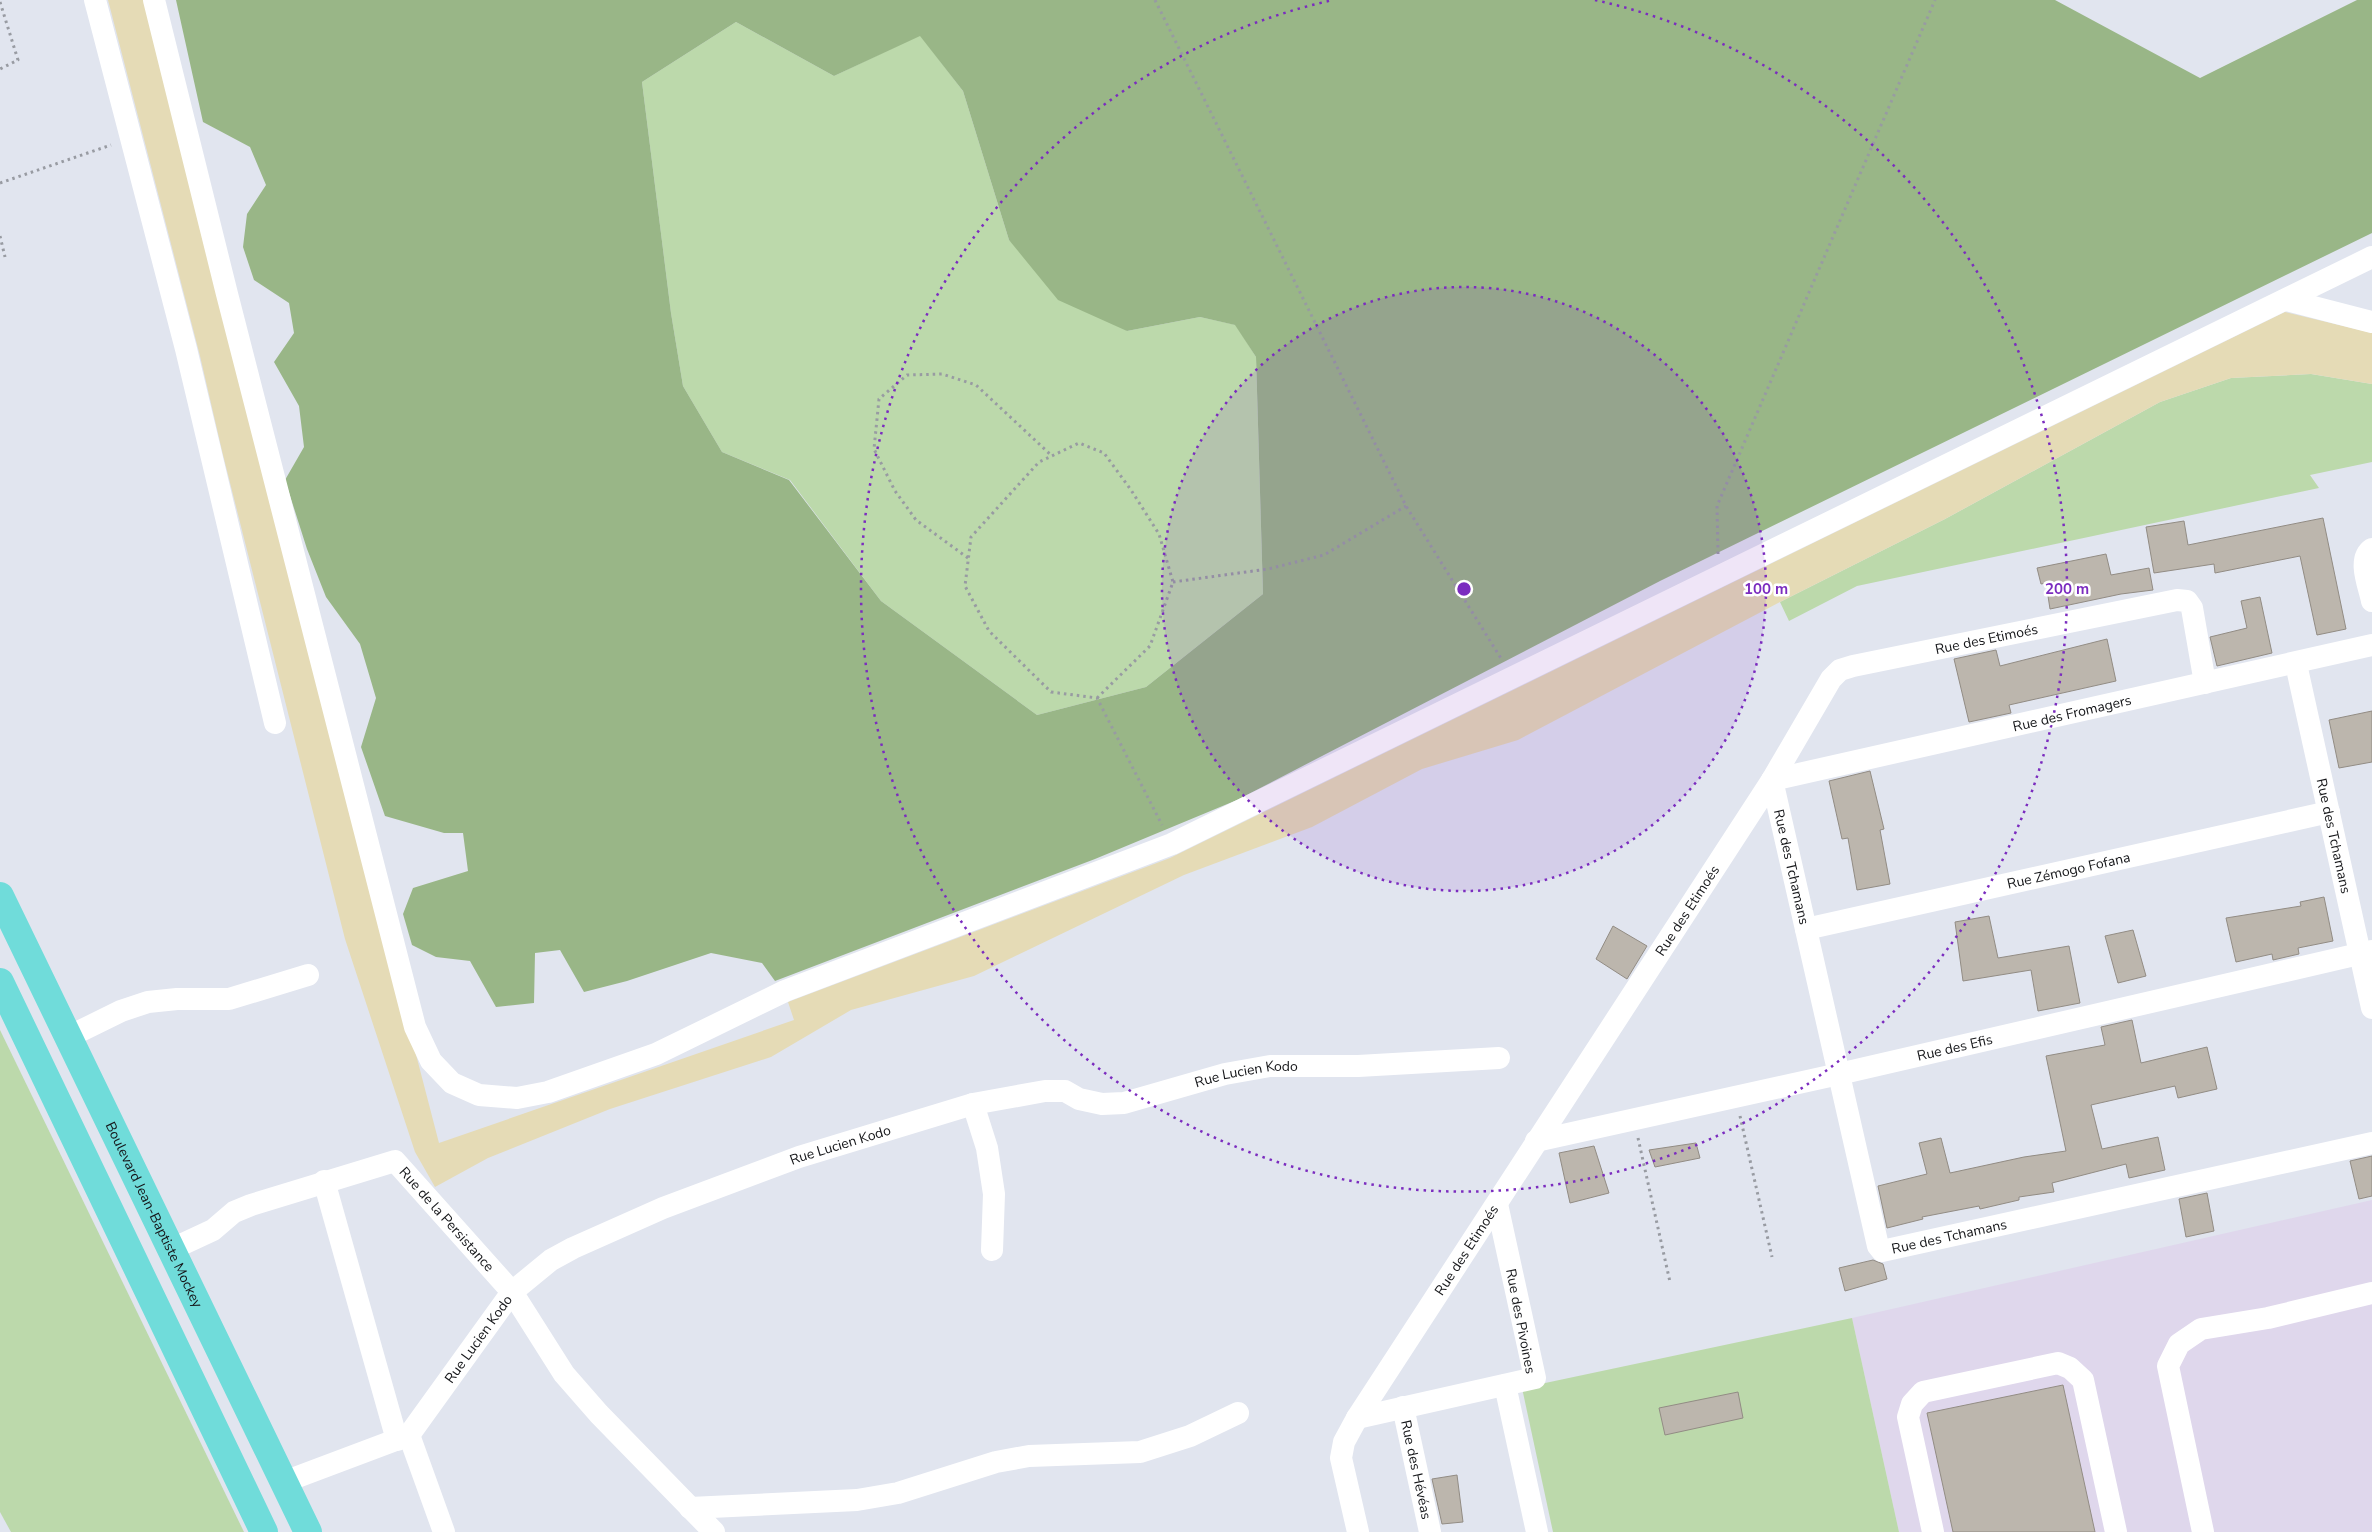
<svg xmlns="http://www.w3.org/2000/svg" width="2372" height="1532" font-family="'Nunito Sans',sans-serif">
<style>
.industrial{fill:#dfd7ec}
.green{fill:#bcd9ab}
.forest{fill:#99b687;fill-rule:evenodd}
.sand{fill:#e5dbb6}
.building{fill:#bcb6ad;stroke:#928c84}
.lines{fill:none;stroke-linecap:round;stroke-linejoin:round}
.path{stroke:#989ba2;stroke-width:3;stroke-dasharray:2.5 4;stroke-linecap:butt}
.minor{stroke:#fff;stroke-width:22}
.highway{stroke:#70dcda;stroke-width:28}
.ring{fill:none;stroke:#7b2cbf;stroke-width:2.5;stroke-dasharray:2.5 5}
.labels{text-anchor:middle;stroke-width:5;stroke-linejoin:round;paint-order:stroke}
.street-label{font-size:14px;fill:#151619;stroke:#fff}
.centre{fill:#7b2cbf;stroke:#fff;stroke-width:2.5}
.ring-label{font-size:15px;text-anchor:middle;font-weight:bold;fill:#7b2cbf;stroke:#fff;stroke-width:5;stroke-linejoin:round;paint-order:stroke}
</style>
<rect width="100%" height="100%" fill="#e1e5ef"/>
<polygon class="industrial" points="2372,1200 2372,1532 1899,1532 1852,1318"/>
<g class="green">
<polygon points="736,22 834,76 920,35 963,91 1009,240 1127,331 1200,317 1236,325 1256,357 1263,594 1146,687 1037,715 881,601 790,480 722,452 683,386 671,313 642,82"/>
<polygon points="2311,374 2372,384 2372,462 2310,475 2319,488 1857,586 1789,621 1780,602 1945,519 2160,402 2231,378"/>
<polygon points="0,1030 244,1532 11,1532 0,1512"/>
<polygon points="1852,1318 1899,1532 1553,1532 1522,1388"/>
</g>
<path class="forest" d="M176 0H2055L2200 78 2357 0H2372V233L1660 581 1237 800 1095 859 775 981 762 963 711 953 627 981 584 992 560 950 535 953 534 1003 496 1007 470 961 436 957 412 945 403 914 413 888 468 871 463 833H444L385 816 361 747 376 698 360 644 326 597 307 549 285 480 304 447 299 406 274 362 294 333 289 303 254 280 243 247 247 214 266 185 250 147 203 122ZM736 22 834 76 920 36 963 91 1009 240 1058 300 1127 331 1200 317 1235 325 1256 357 1263 594 1146 687 1037 715 881 601 789 480 722 452 683 386 671 313 642 82Z"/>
<polygon class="sand" points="108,0 145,0 219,296 439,1143 794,1020 788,1002 1170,858 2285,312 2372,333 2372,384 2311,374 2231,378 2160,402 1945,519 1780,602 1518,740 1422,769 1312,827 1184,875 974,976 851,1010 771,1057 610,1109 488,1158 435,1187 415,1152 345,939 223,455 200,356"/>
<g class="building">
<polygon points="2323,518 2346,629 2317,635 2300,556 2215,573 2214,564 2154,573 2146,527 2184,521 2188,545"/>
<polygon points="2106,554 2111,575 2149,568 2153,590 2121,594 2050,609 2046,583 2041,584 2037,568"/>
<polygon points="2260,597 2272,653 2217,666 2210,637 2247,628 2241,601"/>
<polygon points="2107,639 2116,681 2009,705 2011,713 1969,722 1954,659 1996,650 2000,666"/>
<polygon points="2372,711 2372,762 2339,768 2329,720"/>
<polygon points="1870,771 1884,829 1880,830 1890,884 1857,890 1848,838 1842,839 1829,781"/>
<polygon points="2324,897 2333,941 2298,948 2299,954 2273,960 2272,954 2236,962 2226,918 2301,906 2300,902"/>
<polygon points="1989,916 1998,958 2069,946 2080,1003 2038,1011 2031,970 1963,981 1955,922"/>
<polygon points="1613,926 1647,946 1627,979 1596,959"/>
<polygon points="2133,930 2146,976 2118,983 2105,936"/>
<polygon points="2132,1020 2141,1063 2207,1047 2217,1089 2178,1098 2175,1086 2091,1105 2102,1149 2158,1137 2165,1170 2129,1178 2126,1164 2052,1183 2054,1192 2019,1197 2019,1200 1980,1209 1979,1206 1922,1217 1923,1219 1887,1228 1878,1186 1927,1174 1919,1143 1941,1138 1950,1173 2024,1157 2066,1151 2046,1056 2105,1045 2101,1027"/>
<polygon points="1696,1143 1700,1158 1655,1167 1649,1150"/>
<polygon points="1594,1146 1609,1193 1570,1203 1559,1153"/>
<polygon points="2372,1156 2372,1196 2359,1199 2350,1161"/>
<polygon points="2207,1193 2214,1231 2186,1237 2179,1199"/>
<polygon points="1873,1260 1883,1264 1887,1279 1845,1291 1839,1268"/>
<polygon points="2063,1385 2095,1532 1953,1532 1927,1413"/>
<polygon points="1738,1392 1743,1418 1665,1435 1659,1408"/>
<polygon points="1457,1475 1463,1522 1442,1524 1432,1479"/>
</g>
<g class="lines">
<g class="path">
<polyline points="1155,0 1406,506 1502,660"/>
<polyline points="0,2 18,60 0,69"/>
<polyline points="0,183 111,145"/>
<polyline points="0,236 5,257"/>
<polyline points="1718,554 1717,506 1935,0"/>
<polyline points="968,558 916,520 895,491 874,449 879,399 907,375 942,374 976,385 1052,456"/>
<polyline points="1173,582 1268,569 1324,555 1406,506"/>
<polyline points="1097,698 1150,646 1173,582 1159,534 1131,490 1104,453 1079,443 1039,462 971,537 965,586 989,631 1051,692 1097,698 1162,825"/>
<polyline points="1740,1116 1772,1257"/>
<polyline points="1638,1138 1670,1282"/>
</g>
<g class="minor">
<polyline points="95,0 186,349 275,723"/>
<polyline points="154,0 227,294 415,1027 431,1061 452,1083 479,1095 517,1098 548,1092 656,1054 785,991 1172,844 2372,257"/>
<polyline points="2286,300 2372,322"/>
<path d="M2372 549C2357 559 2369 586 2372 601"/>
<path id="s1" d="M2372 645 1772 780 1878 1246 1882 1251 2372 1143"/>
<path id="s2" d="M2296 664 2372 1008"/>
<path id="s3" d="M1806 929 2329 812"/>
<polyline points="68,1037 121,1011 148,1002 177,999 229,999 308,975"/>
<polyline points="973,1104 987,1148 994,1194 992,1250"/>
<path id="s4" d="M1536 1141 1839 1074 2372 951"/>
<polyline points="324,1181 397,1440"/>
<path id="s5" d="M170 1250 213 1230 234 1212 251 1205 395 1161 512 1292 564 1374 599 1414 714 1532"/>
<polyline points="1505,1385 1537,1532"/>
<path id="s6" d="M1403 1407 1430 1532"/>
<polyline points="1357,1418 1535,1378 1497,1204"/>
<polyline points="409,1435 444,1532"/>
<path id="s7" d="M284 1482 409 1435 512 1292 551 1260 573 1248 663 1208 799 1157 973 1104 1045 1091H1065L1079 1099 1102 1104 1124 1103 1225 1074 1270 1066H1358L1499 1058"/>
<polyline points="690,1508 857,1500 898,1493 996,1462 1029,1456 1140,1452 1190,1436 1238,1413"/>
<path id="s8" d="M1358 1532 1341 1458 1344 1442 1357 1418 1772 780 1831 679 1840 670 1853 666 2177 600 2187 601 2192 608 2205 683"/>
<polyline points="1933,1532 1908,1417 1912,1404 1923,1392 2058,1363 2070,1368 2083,1380 2116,1532"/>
<polyline points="2203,1532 2168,1366 2179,1344 2201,1329 2268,1318 2372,1293"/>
</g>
<g class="highway">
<path id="s9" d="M0 896 308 1532"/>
<polyline points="0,982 264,1532"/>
</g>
</g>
<circle cx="1464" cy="589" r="302" fill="#7b2cbf" fill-opacity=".12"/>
<g class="ring">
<circle cx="1464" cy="589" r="302"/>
<path d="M1595 0A603 603 0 1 1 1333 0"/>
</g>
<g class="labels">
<g class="street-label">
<text dy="5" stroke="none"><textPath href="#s8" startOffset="1160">Rue des Etimoés</textPath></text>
<text transform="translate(2072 713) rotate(-13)" y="5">Rue des Fromagers</text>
<text dy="5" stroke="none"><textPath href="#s2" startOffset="176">Rue des Tchamans</textPath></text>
<text dy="5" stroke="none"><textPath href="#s1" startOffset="704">Rue des Tchamans</textPath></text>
<text dy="5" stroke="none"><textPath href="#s3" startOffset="269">Rue Zémogo Fofana</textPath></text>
<text dy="5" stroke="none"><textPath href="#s8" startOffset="725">Rue des Etimoés</textPath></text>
<text dy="5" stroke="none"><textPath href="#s4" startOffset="429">Rue des Efis</textPath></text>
<text dy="5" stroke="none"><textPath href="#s7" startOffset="1092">Rue Lucien Kodo</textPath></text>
<text dy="5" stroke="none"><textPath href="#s7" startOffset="672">Rue Lucien Kodo</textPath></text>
<text dy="5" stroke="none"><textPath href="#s9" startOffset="354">Boulevard Jean-Baptiste Mockey</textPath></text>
<text dy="5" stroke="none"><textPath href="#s5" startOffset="322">Rue de la Persistance</textPath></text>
<text dy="5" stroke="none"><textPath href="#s1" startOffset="1168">Rue des Tchamans</textPath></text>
<text dy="5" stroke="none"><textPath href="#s8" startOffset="320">Rue des Etimoés</textPath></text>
<text transform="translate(1521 1321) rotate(79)" y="5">Rue des Pivoines</text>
<text dy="5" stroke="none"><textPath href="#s7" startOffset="252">Rue Lucien Kodo</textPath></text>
<text dy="5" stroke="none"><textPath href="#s6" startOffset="64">Rue des Hévéas</textPath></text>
</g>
</g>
<circle cx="1464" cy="589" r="8" class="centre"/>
<g class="ring-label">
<text x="1766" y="594">100 m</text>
<text x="2067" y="594">200 m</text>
</g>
</svg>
